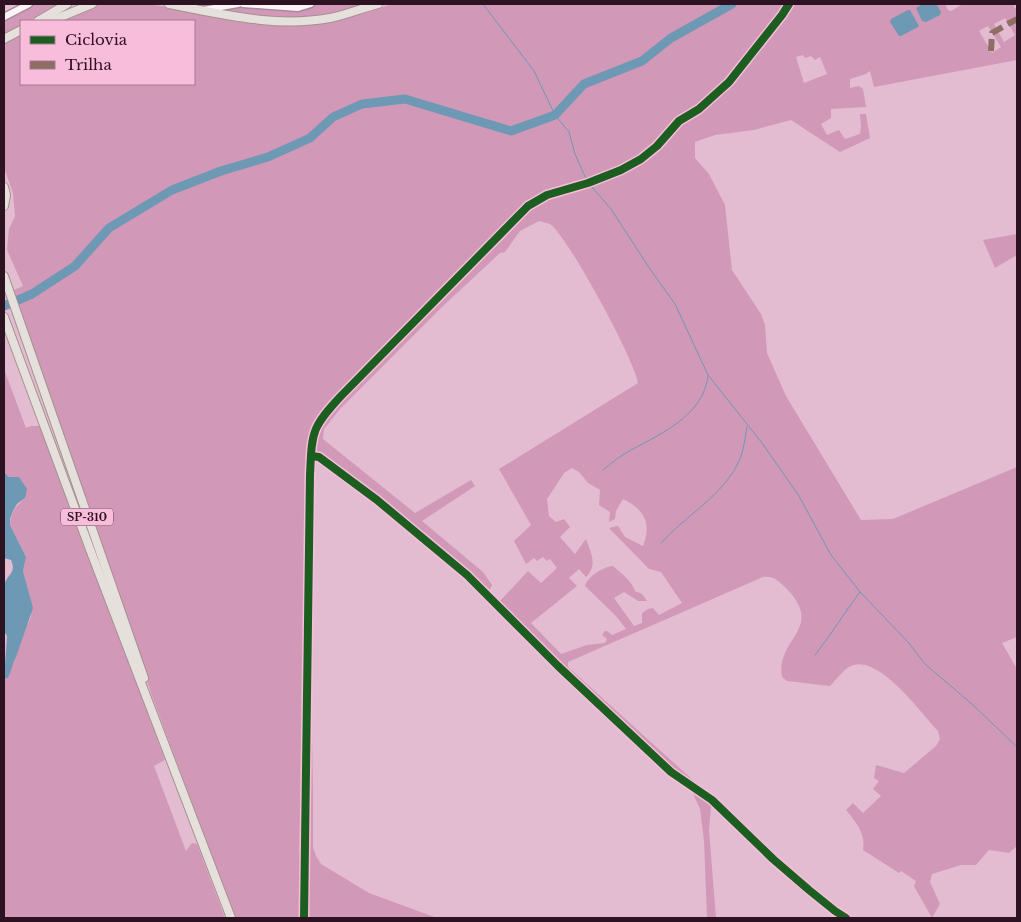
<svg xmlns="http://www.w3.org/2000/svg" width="1021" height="922" font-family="'Libre Baskerville',serif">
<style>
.green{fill:#d298b8;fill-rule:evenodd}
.water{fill:#6e99b4}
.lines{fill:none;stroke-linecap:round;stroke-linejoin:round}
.stream{stroke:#6e99b4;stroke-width:1}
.river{stroke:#6e99b4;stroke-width:9}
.minor-casing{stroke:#a98a9b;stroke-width:9}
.major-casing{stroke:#a4918f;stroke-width:10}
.minor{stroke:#fbf5f8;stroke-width:6}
.major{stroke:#e6e0dc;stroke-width:8}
.quiet{stroke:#8d6e63;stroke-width:6;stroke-dasharray:12 6;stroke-linecap:butt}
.cycleway-casing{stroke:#f9bddc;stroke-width:11}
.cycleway{stroke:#1b5e20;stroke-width:8}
.labels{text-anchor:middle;stroke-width:5;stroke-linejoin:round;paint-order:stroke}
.shield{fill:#f9bddc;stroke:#6a4559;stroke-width:1}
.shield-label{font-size:11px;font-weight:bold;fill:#2d1221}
</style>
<rect width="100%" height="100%" fill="#e3bcd1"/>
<g class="green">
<path d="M33 4H54L56 5C48 16 34 21 21 21V26L4 36V20L25 10Z"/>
<polygon points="100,4 146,4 168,7 238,22 299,25 336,21 393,4 786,4 724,82 696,106 676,118 655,145 638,157 590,180 560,188 549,190 536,197 525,206 325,410 314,423 309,440 306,526 301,918 235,918 152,696 14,290 23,286 7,250 9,229 15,216 13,193 4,168 4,41 21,35 21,84 194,84 194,21 56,21 80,10"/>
<polygon points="320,4 368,4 329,15 302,19 226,14 217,9 240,5 298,9"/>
<path d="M792 4H946V6L948 10 951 11 963 4H1013L1017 11V60L874 87 870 71 866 74 850 79V88L859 86 863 89 866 107 831 109V118L821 124 827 135 839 130 845 139 860 134 861 127 860 114H866L870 138 840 152 791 120 754 130 715 135 695 142V158L709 174 725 205 732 270 761 314 765 325 767 353 786 396 861 520 893 519 1017 467V637L1002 643 1017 669V846L1009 853 989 850 976 865H961L932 874 930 882 940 904 932 918 914 886 916 881 901 871 899 873 863 850C866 834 856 822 846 810L853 803 863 813 881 796 873 789 879 781 874 778 876 765 904 773 936 746 940 739 938 731C922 714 876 650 849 667 842 671 836 680 830 686L787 681 782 677C775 638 826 629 786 588 778 581 774 576 763 577L568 662V667L706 792 673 770 559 665 499 602 528 571 541 583 557 568 550 559 547 561 543 557 537 561 534 558 526 564 514 541 531 525 499 469 638 383C636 362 567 235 550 224 547 223 542 222 539 221L520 231 505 252 500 253 441 308 340 409 324 429 323 439 415 513 471 480 475 486 422 521 483 572 492 585 489 591 470 573 314 451 316 432 328 414 530 207 548 197 570 193 622 173 642 162 682 123 701 112 731 84ZM1005 18 1015 35 1004 42 994 24ZM988 26 1001 47 992 53 979 31ZM803 55 805 58 811 56 815 60 820 57 827 74 804 83 796 57ZM572 468 579 472 588 483 600 490 599 505 610 512 609 522 615 519 616 511 623 499C644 509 652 523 643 546L625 537 618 526 609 528 649 569 661 572 682 603 659 615 653 608 648 609 642 613V623L634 626 614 598 624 592 638 601H647L642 594 635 591C631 580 622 574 613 566 603 567 588 576 585 586L616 616 626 629 612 635 607 631H605L602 635 607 639 605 643 587 645 561 654 531 623 577 586 569 578 579 569 586 577C598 565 591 553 586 539L575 554 560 537 570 527 564 519 556 522 549 516 547 499 564 473Z"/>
<polygon points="1017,234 1017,255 995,268 983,240"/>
<path d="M4 369 26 428 31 426H41L165 760 154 766 186 851 192 843 197 844 225 918H4V679L8 678 23 633 31 617 30 597 23 571 26 557 10 525C10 513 17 505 25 498L19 477H9L4 472Z"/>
<polygon points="311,679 313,789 313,847 316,856 321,864 369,893 437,918 307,918"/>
<polygon points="690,787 714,804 711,806 709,830 716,918 707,918 704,841 700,809"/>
</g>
<g class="water">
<polygon points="923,4 936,4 941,12 940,15 926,22 922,21 916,8"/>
<polygon points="908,10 910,10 919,26 918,27 901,36 899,36 890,22 891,19"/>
<path d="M4 472 9 477H19L27 489 25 498 17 504 13 511 10 519V525L26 557 23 571 33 608 16 657C12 664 12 670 8 678L4 679 7 636 4 631C4 619 1 595 4 585 7 574 17 573 11 560L4 558Z"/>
</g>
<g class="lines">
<g class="stream">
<polyline points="483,4 534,71 555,115 569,132 575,154 587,181"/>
<polyline points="590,185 611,209 650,269 675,304 708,375 762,443 799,496 831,555 860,592 908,642 925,664 973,705 1017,747"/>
<path d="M603 470C610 465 617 458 624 454 657 435 703 418 708 376"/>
<path d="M661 543C685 516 724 495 739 461 744 450 745 438 747 427"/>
<path d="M815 655C831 635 844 613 860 592"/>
</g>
<polyline class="river" points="4,306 32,294 75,266 109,228 172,190 221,171 268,157 310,138 333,117 362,104 405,99 511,131 555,115 584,84 642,61 671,38 732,4"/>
<defs>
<g id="minor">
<polyline points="243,4 298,8 311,4"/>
<polyline points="203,10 238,4"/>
<polyline points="4,17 29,4"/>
<polyline points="311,456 319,457 377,500 467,575 558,666 671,772 712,800 773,859 809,890 835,911 846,918"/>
<path d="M304 918 310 475C312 432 311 428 341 396L528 206 547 195 588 183 621 170 641 159 657 146 679 121 699 109 729 82 782 15 789 4"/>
</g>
<g id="major">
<path d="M169 4C223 14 275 28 330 18 346 15 362 8 378 4"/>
<polyline points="38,21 67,4"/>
<polyline points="51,21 92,4"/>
<polyline points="4,39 21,30"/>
<polyline points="4,187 6,195 4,206"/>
<polyline points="4,276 144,678"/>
<polyline points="4,317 91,552 231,918"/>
</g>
</defs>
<use href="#minor" class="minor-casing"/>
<use href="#major" class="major-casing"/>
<use href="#minor" class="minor"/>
<use href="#major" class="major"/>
<polyline class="quiet" points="991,51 992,33 1017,19"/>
<defs>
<g id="cycleway">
<polyline points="311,456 319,457 377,500 467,575 558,666 671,772 712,800 773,859 809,890 835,911 846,918"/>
<path d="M304 918 310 475C312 432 311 428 341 396L528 206 547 195 588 183 621 170 641 159 657 146 679 121 699 109 729 82 782 15 789 4"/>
</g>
</defs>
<use href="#cycleway" class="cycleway-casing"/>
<use href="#cycleway" class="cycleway"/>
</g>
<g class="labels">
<rect class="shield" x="61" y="508.5" width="52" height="17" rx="4"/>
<g class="shield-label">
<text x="87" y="521">SP-310</text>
</g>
</g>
<rect width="1021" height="922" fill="none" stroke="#2d1221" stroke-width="10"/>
<rect x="20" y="20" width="175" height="65" fill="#f9bddc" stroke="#a77991"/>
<rect x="30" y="36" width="25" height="8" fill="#1b5e20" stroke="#a77991"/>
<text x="65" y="45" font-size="15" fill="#2d1221">Ciclovia</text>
<rect x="30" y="61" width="25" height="8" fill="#8d6e63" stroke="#a77991"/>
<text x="65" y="70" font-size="15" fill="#2d1221">Trilha</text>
</svg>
